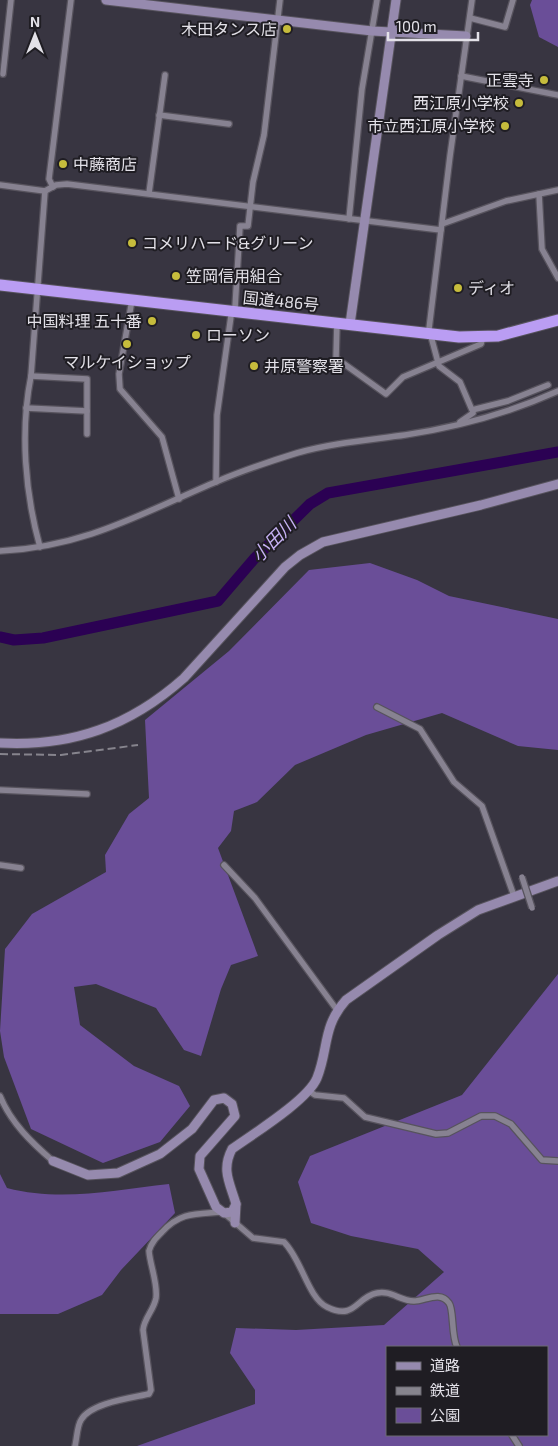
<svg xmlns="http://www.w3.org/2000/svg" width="558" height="1446" font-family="'Exo 2','Noto Sans JP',sans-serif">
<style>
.green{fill:#6a4e98;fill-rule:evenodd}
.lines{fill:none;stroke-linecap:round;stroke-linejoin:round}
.river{stroke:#2b0153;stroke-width:11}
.street-casing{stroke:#57535d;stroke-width:8}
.secondary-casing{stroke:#57535d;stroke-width:11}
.highway-casing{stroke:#57535d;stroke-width:13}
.street{stroke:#878291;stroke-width:5.5}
.secondary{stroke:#968aae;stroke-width:9}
.highway{stroke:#ba9df3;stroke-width:11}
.rail{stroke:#86848d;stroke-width:2;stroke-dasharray:8 4;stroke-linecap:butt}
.street-bridge-casing{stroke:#57535d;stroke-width:8;stroke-linecap:butt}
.street-bridge{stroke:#878291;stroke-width:5.5}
.poi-dot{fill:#c6bc3c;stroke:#1f1d23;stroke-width:2}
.labels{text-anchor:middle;stroke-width:4;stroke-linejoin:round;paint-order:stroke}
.poi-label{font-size:16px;fill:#e3e1e8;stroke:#1f1d23;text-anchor:start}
.street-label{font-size:16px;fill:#e3e1e8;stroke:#1f1d23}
.water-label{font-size:18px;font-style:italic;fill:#c6b1f3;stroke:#1f1d23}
</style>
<rect width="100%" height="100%" fill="#383541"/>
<g class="green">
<polygon points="532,0 558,0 558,47 539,37 530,5"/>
<polygon points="370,563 417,580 449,596 558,619 558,750 518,746 442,713 366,735 295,765 257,802 234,811 231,831 218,848 258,956 231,965 221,989 201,1056 184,1050 156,1008 96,984 74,987 80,1025 134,1066 179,1086 190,1106 160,1142 103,1163 31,1129 4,1057 0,1031 5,949 32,914 106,872 105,855 129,814 149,798 145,720 229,651 309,570"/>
<path d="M558 974V1446H137L255 1404V1390L230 1353 236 1328 296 1330 384 1325 444 1272 418 1249 351 1236 311 1223 298 1182 310 1156 462 1095ZM387 1347H547V1435H387Z"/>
<path d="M0 1174 7 1188C61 1202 115 1190 169 1184L175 1213 121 1270 102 1295 58 1314H0Z"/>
</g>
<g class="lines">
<polyline class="river" points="0,637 14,640 43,638 218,601 254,559 310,504 328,493 558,452"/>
<defs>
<g id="street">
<polyline points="472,0 450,156 429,329 439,366 460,382 472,410 508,401 548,385"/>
<polyline points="470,18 505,27 513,0"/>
<polyline points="3,74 11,0"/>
<polyline points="461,76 558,95"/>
<polyline points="159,115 229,124"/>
<polyline points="0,185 45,191 56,185 67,184 441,230"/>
<polyline points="53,187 49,179 71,0"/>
<polyline points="149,193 165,75"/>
<polyline points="539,194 542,249 558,278"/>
<polyline points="349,219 362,89 377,0"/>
<polyline points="442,224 506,201 558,190"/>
<polyline points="132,300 119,374 120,389 162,437 179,499"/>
<polyline points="337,323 336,358 386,394 403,377 481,344 483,337"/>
<polyline points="31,376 87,379 87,434"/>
<polyline points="26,408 87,411"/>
<polyline points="460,422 473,413"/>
<polyline points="216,482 217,415 231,316 235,308 240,226 248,226 253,182 264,135 280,0"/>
<path d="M40 547C25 493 20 431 31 376L45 191"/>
<path d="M0 551C85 547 142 513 218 481 244 470 271 461 297 453 332 443 369 440 405 435 458 427 509 413 558 391"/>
<polyline points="377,707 420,729 454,782 482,806 514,896"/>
<polyline points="0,790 87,794"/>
<polyline points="0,865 21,868"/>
<polyline points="224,865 255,898 337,1010"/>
<polyline points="309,1091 315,1095 344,1098 365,1117 436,1134 448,1133 481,1116 495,1116 511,1124 542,1160 558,1161"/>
<path d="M0 1096C11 1123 32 1143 53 1161"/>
<path d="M224 1213 253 1238 284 1242C302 1260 308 1298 327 1307 355 1321 356 1297 377 1293 391 1290 400 1301 414 1301 425 1301 440 1290 449 1303 454 1309 451 1335 457 1347"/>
<polyline points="512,1435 519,1446"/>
<path d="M75 1446C77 1438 77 1426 81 1420 90 1403 131 1398 149 1394L151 1390 143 1330C144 1318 154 1310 156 1298 158 1284 150 1265 149 1251 151 1243 156 1238 162 1232 180 1212 196 1214 221 1212"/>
</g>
<g id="secondary">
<polyline points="106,0 372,31 466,36"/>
<polyline points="350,324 396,0"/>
<path d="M0 743C72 747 130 726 184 678L285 567 300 555 323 542 481 505 558 484"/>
<path d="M53 1161 88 1175 118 1173 160 1154 192 1129 214 1100 224 1098 232 1104 235 1116 200 1156 199 1169 216 1207 224 1213 232 1212 236 1204C230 1183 221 1170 232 1149 253 1134 308 1100 317 1078 329 1048 322 1027 346 1000L438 935 478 910 558 881"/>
<polyline points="235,1223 236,1204"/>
</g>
<polyline id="highway" points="0,285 459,337 498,336 558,320"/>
</defs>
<use href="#street" class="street-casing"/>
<use href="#secondary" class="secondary-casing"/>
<use href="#highway" class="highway-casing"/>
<use href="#street" class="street"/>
<use href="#secondary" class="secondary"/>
<use href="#highway" class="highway"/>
<polyline class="rail" points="0,754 61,755 138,745"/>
<defs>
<polyline id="street-bridge" points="522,877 532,908"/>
</defs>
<use href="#street-bridge" class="street-bridge-casing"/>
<use href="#street-bridge" class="street-bridge"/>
</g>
<g class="poi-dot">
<circle cx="287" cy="29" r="5"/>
<circle cx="544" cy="80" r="5"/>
<circle cx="519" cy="103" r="5"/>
<circle cx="505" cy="126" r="5"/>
<circle cx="63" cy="164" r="5"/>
<circle cx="132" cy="243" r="5"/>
<circle cx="176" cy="276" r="5"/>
<circle cx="458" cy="288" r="5"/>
<circle cx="152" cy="321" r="5"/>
<circle cx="196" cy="335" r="5"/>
<circle cx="127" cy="344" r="5"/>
<circle cx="254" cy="366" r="5"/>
</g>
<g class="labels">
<g class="poi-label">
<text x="277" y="35" text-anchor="end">木田タンス店</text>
<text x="534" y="86" text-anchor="end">正雲寺</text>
<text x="509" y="109" text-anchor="end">西江原小学校</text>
<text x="495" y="132" text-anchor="end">市立西江原小学校</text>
<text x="73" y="170">中藤商店</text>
<text x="142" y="249">コメリハード&amp;グリーン</text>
<text x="186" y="282">笠岡信用組合</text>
<text x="468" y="294">ディオ</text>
<text x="142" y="327" text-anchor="end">中国料理 五十番</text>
<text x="206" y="341">ローソン</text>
<text x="127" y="368" text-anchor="middle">マルケイショップ</text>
<text x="264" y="372">井原警察署</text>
</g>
<g class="street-label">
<text transform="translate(281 301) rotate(6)" y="6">国道486号</text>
</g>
<g class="water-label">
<text transform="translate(274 540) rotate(-45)" y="6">小田川</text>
</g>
</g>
<rect x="386" y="1346" width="162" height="90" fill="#1f1d23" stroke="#6d6b72"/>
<rect x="396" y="1362" width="25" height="8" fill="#968aae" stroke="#6d6b72"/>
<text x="430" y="1371" font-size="15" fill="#e3e1e8">道路</text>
<rect x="396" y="1387" width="25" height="8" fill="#86848d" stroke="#6d6b72"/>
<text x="430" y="1396" font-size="15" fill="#e3e1e8">鉄道</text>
<rect x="396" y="1408" width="25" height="15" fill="#6a4e98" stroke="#6d6b72"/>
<text x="430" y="1421" font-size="15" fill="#e3e1e8">公園</text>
<g transform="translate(35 35)" stroke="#1f1d23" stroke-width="4" paint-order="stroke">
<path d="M0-4L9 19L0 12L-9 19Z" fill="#e3e1e8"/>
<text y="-8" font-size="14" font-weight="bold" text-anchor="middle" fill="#e3e1e8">N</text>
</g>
<path d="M388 32v8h90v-8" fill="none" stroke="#e3e1e8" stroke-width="2.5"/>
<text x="396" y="32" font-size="15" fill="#e3e1e8" stroke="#1f1d23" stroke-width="4" paint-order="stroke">100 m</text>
</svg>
